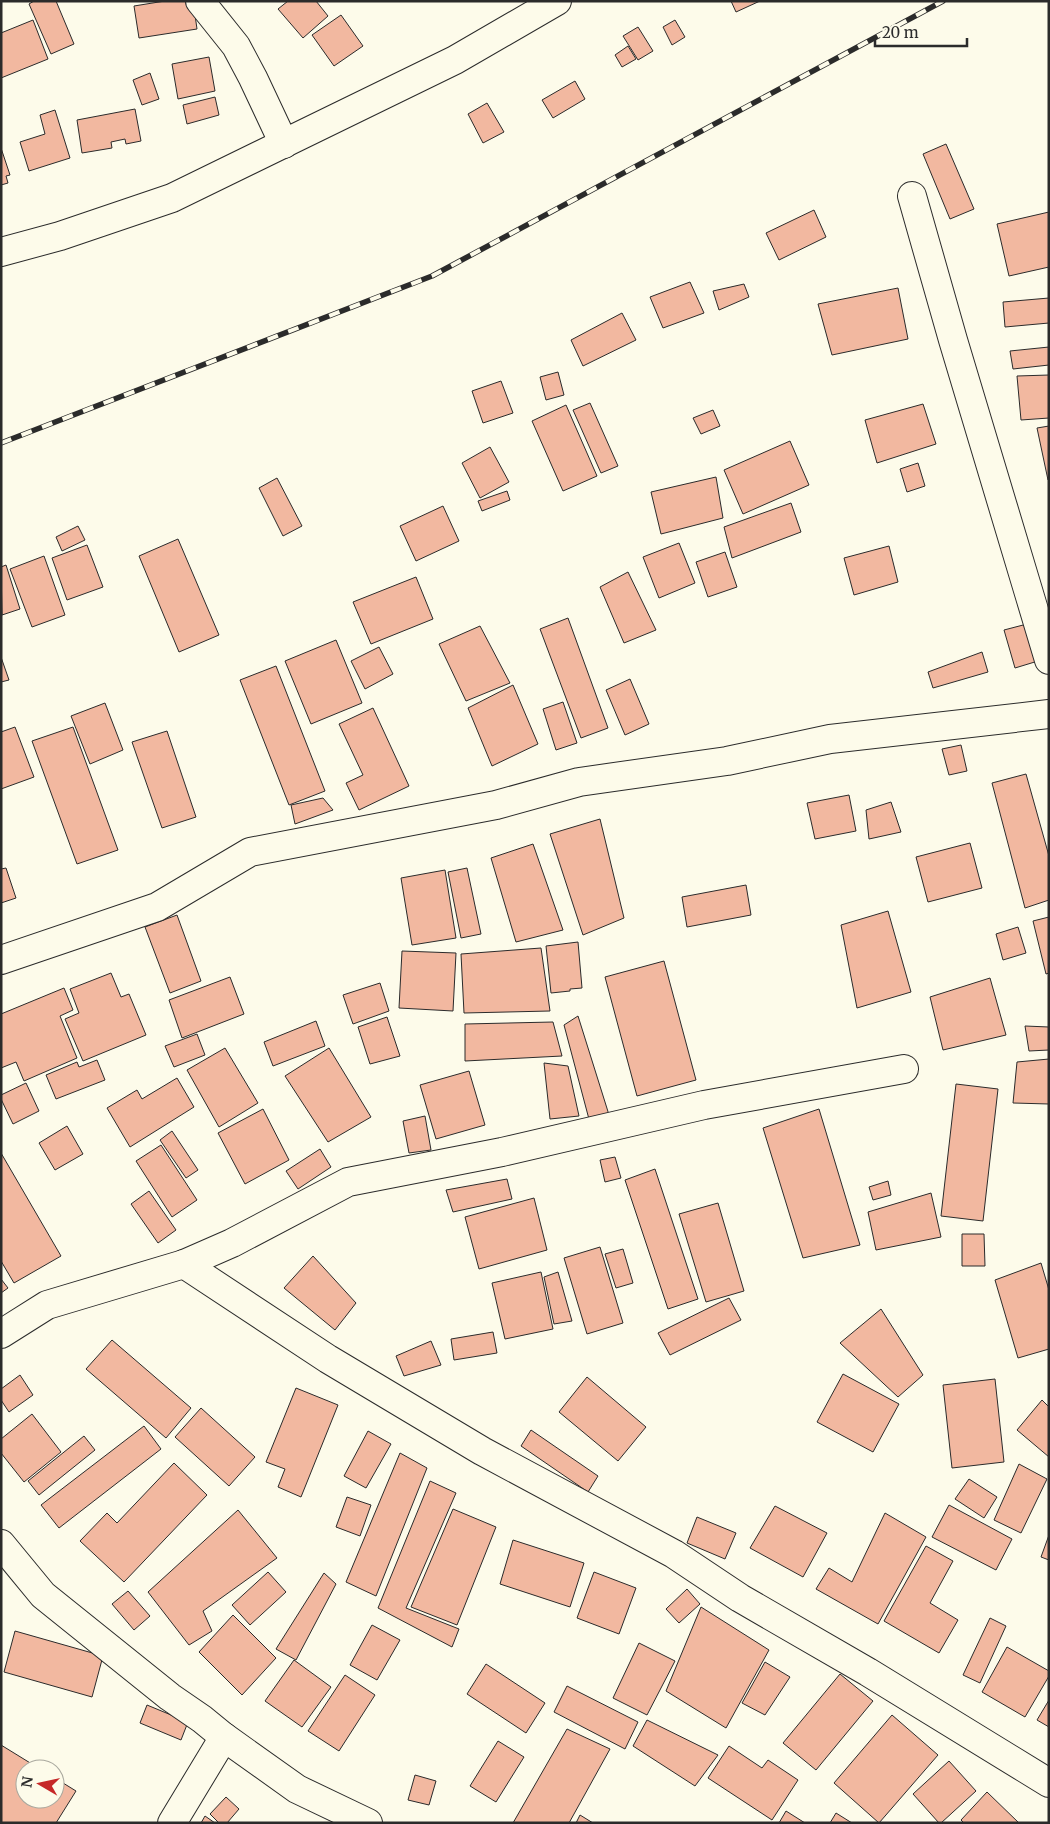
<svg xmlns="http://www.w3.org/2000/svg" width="1050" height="1824" font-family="Merriweather,serif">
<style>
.building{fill:#f2b8a0;stroke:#2b2b2b}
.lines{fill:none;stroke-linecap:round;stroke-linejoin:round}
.street-casing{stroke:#2b2b2b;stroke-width:30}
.street{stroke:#fdfbea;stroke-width:28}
.rail-casing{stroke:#2b2b2b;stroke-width:5.5}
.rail{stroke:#fdfbea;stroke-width:4;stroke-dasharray:11;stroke-linecap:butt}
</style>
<rect width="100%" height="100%" fill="#fdfbea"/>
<g class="building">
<polygon points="34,1 56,1 74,44 51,54 29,4"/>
<polygon points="165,1 193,1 197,29 139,38 134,6"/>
<polygon points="288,1 316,1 328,16 303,38 278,9"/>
<polygon points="731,1 760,1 736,12"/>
<polygon points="341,15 363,46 334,66 312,35"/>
<polygon points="33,20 48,59 1,78 1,33"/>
<polygon points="675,20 685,37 672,45 663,27"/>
<polygon points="638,27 653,51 638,60 623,36"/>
<polygon points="628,46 636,59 622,67 615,55"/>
<polygon points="209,57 215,91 178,99 172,64"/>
<polygon points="150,73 159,99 142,105 133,80"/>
<polygon points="575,81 585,99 553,118 542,100"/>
<polygon points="215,97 219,115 187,124 183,105"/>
<polygon points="487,103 504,132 483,143 468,114"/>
<polygon points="135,109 141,141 126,144 125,139 111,142 112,148 82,153 77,120"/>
<polygon points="55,110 70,158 29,171 20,142 45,134 40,115"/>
<polygon points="946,144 974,209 950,219 923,154"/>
<polygon points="1,148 10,175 6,176 8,183 1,185"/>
<polygon points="814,210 826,237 779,260 766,233"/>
<polygon points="1049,212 1049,267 1009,276 997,224"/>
<polygon points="690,282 704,313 663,328 650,297"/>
<polygon points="744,284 749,297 719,310 713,291"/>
<polygon points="898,288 908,339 832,355 818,304"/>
<polygon points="1049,298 1049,323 1005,327 1003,302"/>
<polygon points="622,313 636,340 583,366 571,340"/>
<polygon points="1049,347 1049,365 1013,369 1010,351"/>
<polygon points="558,372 564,395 546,400 540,377"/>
<polygon points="1049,375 1049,418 1021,420 1017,376"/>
<polygon points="501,381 513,413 483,423 472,391"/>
<polygon points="590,403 618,466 601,473 573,410"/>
<polygon points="923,404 936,444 877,463 865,420"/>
<polygon points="566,405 597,476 563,491 532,421"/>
<polygon points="713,410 720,426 701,434 693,418"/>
<polygon points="1049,426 1049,480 1048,480 1037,428"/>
<polygon points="790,441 809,485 743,514 724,470"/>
<polygon points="490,447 509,482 480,498 462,463"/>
<polygon points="918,463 925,486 907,492 900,469"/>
<polygon points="716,477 723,518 661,534 651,492"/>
<polygon points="277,478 302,526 283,536 259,488"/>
<polygon points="507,491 510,500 482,511 478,501"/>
<polygon points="791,503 801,532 732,558 724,527"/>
<polygon points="443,506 459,541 416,561 400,526"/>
<polygon points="78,526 85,540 62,551 56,537"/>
<polygon points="178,539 219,635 179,652 139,556"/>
<polygon points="679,543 695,583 659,598 643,557"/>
<polygon points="87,545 103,587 67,600 52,558"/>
<polygon points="889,546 898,582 854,595 844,558"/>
<polygon points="725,552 737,587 708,597 696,562"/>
<polygon points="44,556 65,615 32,627 10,569"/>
<polygon points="6,565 20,609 2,615 1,567"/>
<polygon points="628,572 656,630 624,643 600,587"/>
<polygon points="416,577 433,619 371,644 353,602"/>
<polygon points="568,618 608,728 581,738 540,629"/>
<polygon points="1027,624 1038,661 1015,668 1004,630"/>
<polygon points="480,626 510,683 466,701 439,644"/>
<polygon points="336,640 362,703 311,724 285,661"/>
<polygon points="379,647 393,674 365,689 351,661"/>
<polygon points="982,652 988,672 933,688 928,672"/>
<polygon points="1,657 9,680 1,682"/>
<polygon points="276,666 325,791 289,805 240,680"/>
<polygon points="630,679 649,724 625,735 606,690"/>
<polygon points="513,685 538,744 492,766 468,708"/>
<polygon points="563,702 577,743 556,750 543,709"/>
<polygon points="105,703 123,750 90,764 71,716"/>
<polygon points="373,708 409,786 359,810 346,783 363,775 339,724"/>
<polygon points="15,727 34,777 1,789 1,732"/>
<polygon points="73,727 118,850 77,864 32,741"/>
<polygon points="167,731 196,817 162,828 132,742"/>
<polygon points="961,745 967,771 949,775 942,749"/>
<polygon points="1026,774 1049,856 1049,900 1025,908 992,783"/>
<polygon points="849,795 856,831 815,839 807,803"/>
<polygon points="323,798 333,810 295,824 291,805"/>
<polygon points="891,802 901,832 869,839 866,810"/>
<polygon points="600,819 624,918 583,935 550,834"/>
<polygon points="970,843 982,888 928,902 916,857"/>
<polygon points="533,844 563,930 516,942 491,858"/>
<polygon points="6,868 16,898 1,903 1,869"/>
<polygon points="467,868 481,934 461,938 448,872"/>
<polygon points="445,870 456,938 412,945 401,878"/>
<polygon points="746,885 751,915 687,927 682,897"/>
<polygon points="888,911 911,992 857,1008 841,925"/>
<polygon points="177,915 201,981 170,993 145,927"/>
<polygon points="1049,917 1049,973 1046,974 1033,921"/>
<polygon points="1018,927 1026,953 1003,960 996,934"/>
<polygon points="578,942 582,988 570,989 570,991 551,993 546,946"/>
<polygon points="541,948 550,1011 464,1013 461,954"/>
<polygon points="402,951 456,953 453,1011 399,1008"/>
<polygon points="664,961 696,1080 637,1096 605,977"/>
<polygon points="111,973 121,997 129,994 146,1035 83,1061 65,1019 79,1013 70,989"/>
<polygon points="230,977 244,1014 182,1038 169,1000"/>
<polygon points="990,978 1006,1035 943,1050 930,997"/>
<polygon points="380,983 389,1011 353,1024 343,995"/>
<polygon points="64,988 73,1010 60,1016 77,1058 24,1081 16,1062 1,1068 1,1014"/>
<polygon points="578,1016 610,1118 590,1123 564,1025"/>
<polygon points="387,1017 400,1056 370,1064 358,1027"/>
<polygon points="316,1021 325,1046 273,1066 264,1042"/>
<polygon points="553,1022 562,1056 465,1061 465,1024"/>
<polygon points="1025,1026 1049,1027 1049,1050 1029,1051"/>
<polygon points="197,1034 205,1055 174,1067 165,1046"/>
<polygon points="225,1048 258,1103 219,1127 187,1070"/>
<polygon points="329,1048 371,1117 328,1142 285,1076"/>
<polygon points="1049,1059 1049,1104 1013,1103 1017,1062"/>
<polygon points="97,1060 105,1080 56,1099 46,1075 77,1062 79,1067"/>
<polygon points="544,1063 568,1066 579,1116 550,1119"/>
<polygon points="469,1071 485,1125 436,1139 420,1085"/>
<polygon points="177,1078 194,1107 130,1147 107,1108 137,1090 142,1099"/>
<polygon points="26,1083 39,1111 13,1124 1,1099 1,1095"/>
<polygon points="956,1084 998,1089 983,1221 941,1216"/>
<polygon points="263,1109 289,1160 245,1184 218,1133"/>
<polygon points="819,1109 860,1245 803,1258 763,1128"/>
<polygon points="425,1116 431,1150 409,1153 403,1121"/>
<polygon points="67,1126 83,1154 55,1170 39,1143"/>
<polygon points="172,1131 198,1170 186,1178 160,1140"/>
<polygon points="161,1145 197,1200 172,1217 136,1161"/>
<polygon points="320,1149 331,1167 298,1189 286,1171"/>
<polygon points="1,1153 61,1256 14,1283 1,1261"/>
<polygon points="615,1157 621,1178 605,1182 600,1160"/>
<polygon points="655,1169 698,1299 668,1309 625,1180"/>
<polygon points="507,1179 512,1199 453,1212 446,1190"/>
<polygon points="888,1181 891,1195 873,1200 869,1187"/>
<polygon points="149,1191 176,1230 158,1243 131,1204"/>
<polygon points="931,1193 941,1237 876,1250 868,1212"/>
<polygon points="534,1198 547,1250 479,1269 465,1217"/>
<polygon points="718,1203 744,1291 706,1302 679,1214"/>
<polygon points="962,1234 984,1234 985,1266 962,1266"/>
<polygon points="600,1247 623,1323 587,1334 564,1258"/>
<polygon points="623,1249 633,1283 616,1288 605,1254"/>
<polygon points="313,1256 356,1303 335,1330 284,1288"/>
<polygon points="1041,1263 1049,1290 1049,1349 1018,1358 995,1280"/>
<polygon points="541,1272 553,1329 505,1339 492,1283"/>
<polygon points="558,1272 572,1321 554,1324 544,1277"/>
<polygon points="1,1279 8,1288 1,1293"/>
<polygon points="729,1298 741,1320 670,1355 658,1333"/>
<polygon points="881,1309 923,1375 898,1397 840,1343"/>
<polygon points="493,1332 497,1353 454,1360 451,1339"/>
<polygon points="112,1340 191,1408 166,1438 86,1369"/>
<polygon points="431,1341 441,1365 404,1376 396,1356"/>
<polygon points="843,1374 899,1404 873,1452 817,1422"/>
<polygon points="20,1375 33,1395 9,1412 1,1400 1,1389"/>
<polygon points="587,1377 646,1427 618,1461 559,1412"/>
<polygon points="995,1379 1004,1462 952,1468 943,1385"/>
<polygon points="296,1388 338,1405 301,1497 278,1487 285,1469 266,1462"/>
<polygon points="1042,1400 1049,1407 1049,1457 1017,1430"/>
<polygon points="201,1408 255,1457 229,1486 175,1437"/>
<polygon points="32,1414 61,1452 24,1482 1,1453 1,1439"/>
<polygon points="144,1426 161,1449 59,1528 41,1505"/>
<polygon points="531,1430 598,1476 588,1492 521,1446"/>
<polygon points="368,1431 391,1444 366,1488 344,1476"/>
<polygon points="84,1436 95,1450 39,1495 28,1481"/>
<polygon points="400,1453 427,1468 376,1596 346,1582"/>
<polygon points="174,1463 207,1495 124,1582 80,1541 107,1513 117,1523"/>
<polygon points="1019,1464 1047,1479 1021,1533 994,1520"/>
<polygon points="969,1479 997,1497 984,1518 955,1499"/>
<polygon points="430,1481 456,1493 406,1608 459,1629 452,1647 378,1608"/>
<polygon points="347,1497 371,1505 360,1536 336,1527"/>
<polygon points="949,1505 1012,1539 996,1570 932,1537"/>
<polygon points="775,1506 827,1533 803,1577 750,1548"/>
<polygon points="453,1509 496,1527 457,1625 411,1607"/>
<polygon points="238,1510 277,1558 203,1611 212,1631 189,1645 148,1592"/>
<polygon points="885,1513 926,1537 878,1624 816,1589 829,1568 852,1582"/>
<polygon points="697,1517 736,1533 725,1559 687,1543"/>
<polygon points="1049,1535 1049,1560 1041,1557"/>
<polygon points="513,1540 584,1563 570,1607 500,1584"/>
<polygon points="926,1546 953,1561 930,1603 958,1620 939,1653 884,1621"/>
<polygon points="268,1572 286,1592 250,1625 232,1605"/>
<polygon points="594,1572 636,1588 619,1634 577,1618"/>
<polygon points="324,1573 336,1584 296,1660 276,1649"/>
<polygon points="687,1589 700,1604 679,1623 666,1609"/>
<polygon points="128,1591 150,1616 134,1630 112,1604"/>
<polygon points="701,1607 769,1650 726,1728 666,1691"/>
<polygon points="233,1615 276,1658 242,1695 199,1652"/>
<polygon points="990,1618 1006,1626 980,1683 963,1675"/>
<polygon points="372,1625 400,1640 377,1680 350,1665"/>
<polygon points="15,1631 103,1656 92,1697 4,1672"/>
<polygon points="639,1643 675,1661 647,1715 613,1698"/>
<polygon points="1007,1647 1049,1671 1049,1676 1025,1717 982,1692"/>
<polygon points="294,1660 331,1687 302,1727 265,1701"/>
<polygon points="765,1662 790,1677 765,1715 742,1703"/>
<polygon points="486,1664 545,1703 526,1733 467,1694"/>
<polygon points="840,1674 873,1701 816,1770 783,1743"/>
<polygon points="345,1675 375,1695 339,1751 308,1731"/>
<polygon points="567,1686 638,1722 625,1749 554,1712"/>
<polygon points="1049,1700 1049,1727 1037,1720"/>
<polygon points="147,1705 188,1722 181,1740 140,1723"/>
<polygon points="892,1715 938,1755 879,1823 834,1783"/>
<polygon points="647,1720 718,1755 695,1786 633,1746"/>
<polygon points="567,1729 610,1749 569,1823 513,1823"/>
<polygon points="498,1741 524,1757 496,1802 470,1786"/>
<polygon points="1,1745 40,1769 25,1769 25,1799 55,1799 55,1778 76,1791 56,1823 1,1823"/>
<polygon points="729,1746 762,1768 768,1760 798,1780 772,1820 708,1778"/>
<polygon points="949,1761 976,1791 941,1823 939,1823 913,1794"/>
<polygon points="415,1775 436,1781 429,1805 408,1800"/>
<polygon points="987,1792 1019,1823 964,1823 961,1820"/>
<polygon points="226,1797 239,1809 227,1823 219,1823 210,1814"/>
<polygon points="786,1811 805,1823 779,1823"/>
<polygon points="836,1813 852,1823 830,1823"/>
<polygon points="580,1815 593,1823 576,1823"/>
<polygon points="205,1816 215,1823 201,1823"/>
</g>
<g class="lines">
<defs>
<g id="street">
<polyline points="200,1 236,46 253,78 284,144"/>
<polyline points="912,196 953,340 1049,660"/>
<polyline points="1,252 60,236 172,198 455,60 557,1"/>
<polyline points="1,960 157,907 250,852 496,805 579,782 727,761 830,739 1049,714"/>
<polyline points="184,1264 328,1359 482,1451 674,1554 740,1598 868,1672 1049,1783"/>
<polyline points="1,1334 47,1305 184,1264 232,1243 348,1182 502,1152 704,1105 904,1069"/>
<polyline points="1,1544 43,1595 170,1697 202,1719 224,1737 297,1789 368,1823"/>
<polyline points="172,1823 224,1737"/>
</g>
</defs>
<use href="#street" class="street-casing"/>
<use href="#street" class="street"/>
<defs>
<polyline id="rail" points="1,443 432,276 943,1"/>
</defs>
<use href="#rail" class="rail-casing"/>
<use href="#rail" class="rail"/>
</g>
<rect width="1050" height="1824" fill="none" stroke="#2b2b2b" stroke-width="5"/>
<g transform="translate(40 1784) rotate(279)"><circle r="24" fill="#fdfbea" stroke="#a9a89e"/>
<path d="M0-4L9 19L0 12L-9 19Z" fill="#c62828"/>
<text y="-8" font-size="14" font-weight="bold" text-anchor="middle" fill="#2b2b2b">N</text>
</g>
<path d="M875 38v8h92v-8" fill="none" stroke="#2b2b2b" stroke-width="2.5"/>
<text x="882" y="38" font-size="15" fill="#2b2b2b" stroke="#fdfbea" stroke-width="4" paint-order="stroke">20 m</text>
</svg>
